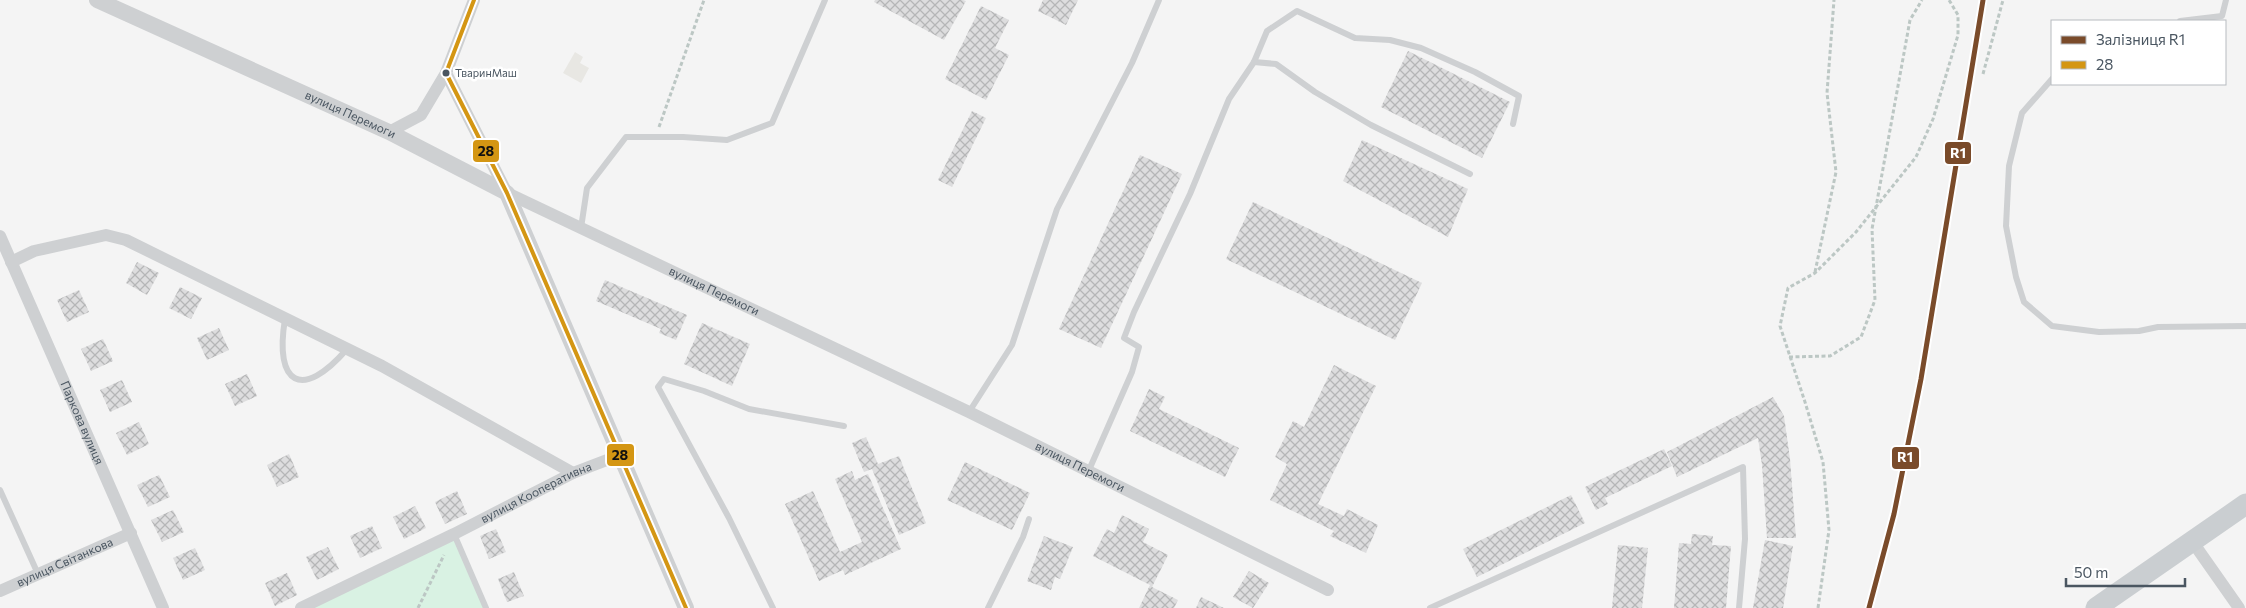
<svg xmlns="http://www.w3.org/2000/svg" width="2246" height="608" font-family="Commissioner,sans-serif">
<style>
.commercial{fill:#e8e7e3}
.green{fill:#d9f2e3}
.building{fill:url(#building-cross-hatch)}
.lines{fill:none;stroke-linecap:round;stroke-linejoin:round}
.path{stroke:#bcc7c4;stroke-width:3;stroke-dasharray:4 2.5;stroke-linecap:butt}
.service{stroke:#ced0d2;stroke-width:6}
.minor{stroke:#ced0d2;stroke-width:12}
.tertiary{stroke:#ced0d2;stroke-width:16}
.primary{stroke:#caced1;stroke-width:21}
.bus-1-casing{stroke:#fff;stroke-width:8}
.bus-1{stroke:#d49613;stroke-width:4}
.rail-1-casing{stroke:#fff;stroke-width:9}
.rail-1{stroke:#7a4b2a;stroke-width:5}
.bus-dot{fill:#4a5661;stroke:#fff;stroke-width:2}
.labels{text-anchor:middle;stroke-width:5;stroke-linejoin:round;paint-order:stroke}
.bus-label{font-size:11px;fill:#4a5661;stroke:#fff;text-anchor:start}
.street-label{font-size:12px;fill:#4a5661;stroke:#fff}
.line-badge{stroke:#fff;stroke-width:2}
.badge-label{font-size:14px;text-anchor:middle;font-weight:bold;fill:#fff}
.pale-badge-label{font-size:14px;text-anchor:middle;font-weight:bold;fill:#111}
</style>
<defs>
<pattern id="building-cross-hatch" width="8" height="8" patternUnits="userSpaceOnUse" patternTransform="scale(1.25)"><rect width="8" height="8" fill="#ddddde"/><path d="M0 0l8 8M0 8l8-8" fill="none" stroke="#b5b6b7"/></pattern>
</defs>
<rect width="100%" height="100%" fill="#f4f4f4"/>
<polygon class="commercial" points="575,52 583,57 580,63 589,68 581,83 563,73"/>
<polygon class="green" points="454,534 486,608 301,608"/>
<g class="building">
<polygon points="875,0 963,0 966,1 944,40 874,2"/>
<polygon points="1043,0 1078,0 1066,25 1038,11"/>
<polygon points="981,6 1009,20 995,48 1009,55 986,100 945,79"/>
<polygon points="1408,51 1510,102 1482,158 1381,107"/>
<polygon points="972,111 986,118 952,187 938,180"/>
<polygon points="1362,140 1468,189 1448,237 1343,181"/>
<polygon points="1140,155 1182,174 1101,348 1059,329"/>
<polygon points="1253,202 1422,283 1395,340 1226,259"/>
<polygon points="137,262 159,273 147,295 126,283"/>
<polygon points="605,280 687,315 676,340 659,333 661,329 596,301"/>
<polygon points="180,287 202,298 191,319 169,308"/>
<polygon points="79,290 89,312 67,322 57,300"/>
<polygon points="702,323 750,344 732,386 684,364"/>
<polygon points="219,328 229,350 207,360 197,338"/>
<polygon points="103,339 113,361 91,371 81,349"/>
<polygon points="1334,365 1376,386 1318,504 1344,516 1347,509 1378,525 1366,553 1330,536 1334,531 1270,500 1287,464 1275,457 1293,421 1304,427"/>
<polygon points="247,374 257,396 235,406 225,384"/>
<polygon points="122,380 132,402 110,412 100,390"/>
<polygon points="1149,389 1165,397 1159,409 1239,448 1225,477 1130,431"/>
<polygon points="1773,397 1784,416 1790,459 1796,538 1767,538 1762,465 1758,438 1677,477 1667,452"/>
<polygon points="139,422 149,444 127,455 116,433"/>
<polygon points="866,437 878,464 899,456 926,523 899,535 872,469 864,472 852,443"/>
<polygon points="1664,449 1672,466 1605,498 1608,504 1596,510 1585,487"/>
<polygon points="289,454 299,477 277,487 267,465"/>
<polygon points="965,462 1030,493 1012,530 947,500"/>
<polygon points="852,471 855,480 868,474 901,549 845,575 843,570 819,581 785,504 813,491 840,552 862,542 835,479"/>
<polygon points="159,475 170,497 148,507 137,485"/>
<polygon points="457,491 467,514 445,524 435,502"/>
<polygon points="1571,495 1585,523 1477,577 1463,549"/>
<polygon points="415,506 426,528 404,539 393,517"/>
<polygon points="173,510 184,532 162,542 151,520"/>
<polygon points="1122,515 1149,529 1143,542 1168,555 1152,587 1178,600 1174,608 1139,608 1150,585 1093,556 1107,529 1114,533"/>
<polygon points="372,526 382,548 360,558 350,536"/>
<polygon points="496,529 506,552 489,559 480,536"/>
<polygon points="1692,534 1713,536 1712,545 1731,546 1726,608 1674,608 1679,543 1691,544"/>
<polygon points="1044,536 1073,547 1060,579 1055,577 1051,590 1027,581"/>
<polygon points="1765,540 1793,546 1783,608 1753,608"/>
<polygon points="1618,545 1648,548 1642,608 1612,608"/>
<polygon points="328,547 339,569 317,580 306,557"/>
<polygon points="195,548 205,570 183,580 173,558"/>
<polygon points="1249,571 1269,583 1253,608 1233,597"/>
<polygon points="514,572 524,596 507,602 498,579"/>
<polygon points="287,573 297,595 275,606 265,583"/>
<polygon points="1201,597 1224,608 1196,608"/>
</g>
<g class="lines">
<g class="path">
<polyline points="1983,74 2003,0"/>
<polyline points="659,127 704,0"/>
<polyline points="1815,272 1836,172 1827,93 1834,0"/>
<polyline points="1789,357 1830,356 1861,337 1875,300 1872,229 1910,20 1922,0"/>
<polyline points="418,608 444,555"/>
<polyline points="1818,608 1829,530 1823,462 1805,402 1780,326 1788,288 1815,273 1856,232 1916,157 1933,119 1958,35 1958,15 1949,0"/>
</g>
<g class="service">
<polyline points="2180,21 2222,16 2226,0"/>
<polyline points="1254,62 1276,64 1315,92 1371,125 1470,174"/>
<polyline points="2052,79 2022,113 2009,166 2006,226 2016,277 2024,302 2052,326 2099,332 2139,331 2158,327 2246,326"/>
<polyline points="581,228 587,188 626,137 683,137 727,140 772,123 825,0"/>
<path d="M285 319C274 385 302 401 347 349"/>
<polyline points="969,412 1012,345 1057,209 1132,63 1159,0"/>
<polyline points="1089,470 1132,372 1139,347 1124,338 1134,312 1190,194 1229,99 1254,62 1267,31 1297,11 1355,38 1390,40 1421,48 1475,72 1519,96 1513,124"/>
<polyline points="0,490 38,574"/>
<polyline points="454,534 486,608"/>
<polyline points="773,608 729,518 658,387 664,379 704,391 749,409 844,426"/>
<polyline points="988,608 1023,537 1029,519"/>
<polyline points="1430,608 1743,467 1745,539 1739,608"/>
</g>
<g class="minor">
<path id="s1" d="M474 0 446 73 507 193 969 412 1328 590"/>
<polyline points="389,132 421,115 446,73"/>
<path id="s2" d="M0 236 163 608"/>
<polyline points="11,262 34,251 106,235 126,240 382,366 573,473"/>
<polyline points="2192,541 2239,608"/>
<path id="s3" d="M0 591 131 533"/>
<path id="s4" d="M301 608 454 534 573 473 620 455"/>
</g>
<path class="tertiary" id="s5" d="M97 0 389 132 507 193 686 608"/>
<polyline class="primary" points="2096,608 2246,504"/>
<defs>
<polyline id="bus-1" points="474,0 446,73 507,193 686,608"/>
</defs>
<use href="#bus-1" class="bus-1-casing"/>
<use href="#bus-1" class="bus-1"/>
<defs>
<polyline id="rail-1" points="1869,608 1894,514 1921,379 1983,0"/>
</defs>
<use href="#rail-1" class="rail-1-casing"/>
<use href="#rail-1" class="rail-1"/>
</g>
<circle class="bus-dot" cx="446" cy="73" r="4.5"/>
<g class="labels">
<g class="bus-label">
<text x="455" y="77">ТваринМаш</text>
</g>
<g class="street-label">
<text dy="4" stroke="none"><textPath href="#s5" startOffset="278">вулиця Перемоги</textPath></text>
<text dy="4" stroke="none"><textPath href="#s1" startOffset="442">вулиця Перемоги</textPath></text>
<text dy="4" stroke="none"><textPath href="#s2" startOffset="204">Паркова вулиця</textPath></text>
<text dy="4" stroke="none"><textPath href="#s1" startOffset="848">вулиця Перемоги</textPath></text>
<text dy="4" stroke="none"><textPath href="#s4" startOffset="262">вулиця Кооперативна</textPath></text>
<text dy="4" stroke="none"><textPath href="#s3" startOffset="71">вулиця Світанкова</textPath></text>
</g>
</g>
<g class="line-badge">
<rect x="472" y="139" width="28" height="24" rx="5" fill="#d49613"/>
<rect x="1944" y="141" width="28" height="24" rx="5" fill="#7a4b2a"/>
<rect x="606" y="443" width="29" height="24" rx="5" fill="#d49613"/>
<rect x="1891" y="446" width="29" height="24" rx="5" fill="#7a4b2a"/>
</g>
<g class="badge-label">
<text x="1958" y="158">R1</text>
<text x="1905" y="462">R1</text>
</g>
<g class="pale-badge-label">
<text x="486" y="156">28</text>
<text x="620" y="460">28</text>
</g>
<rect x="2051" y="20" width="175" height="65" fill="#ffffff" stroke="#b7bbc0"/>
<rect x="2061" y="36" width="25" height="8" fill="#7a4b2a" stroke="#b7bbc0"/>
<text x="2096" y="45" font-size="15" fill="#4a5661">Залізниця R1</text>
<rect x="2061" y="61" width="25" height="8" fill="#d49613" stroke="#b7bbc0"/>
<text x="2096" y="70" font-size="15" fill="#4a5661">28</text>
<path d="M2066 578v8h119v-8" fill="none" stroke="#4a5661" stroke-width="2.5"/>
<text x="2074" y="578" font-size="15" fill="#4a5661" stroke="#ffffff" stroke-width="4" paint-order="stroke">50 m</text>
</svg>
